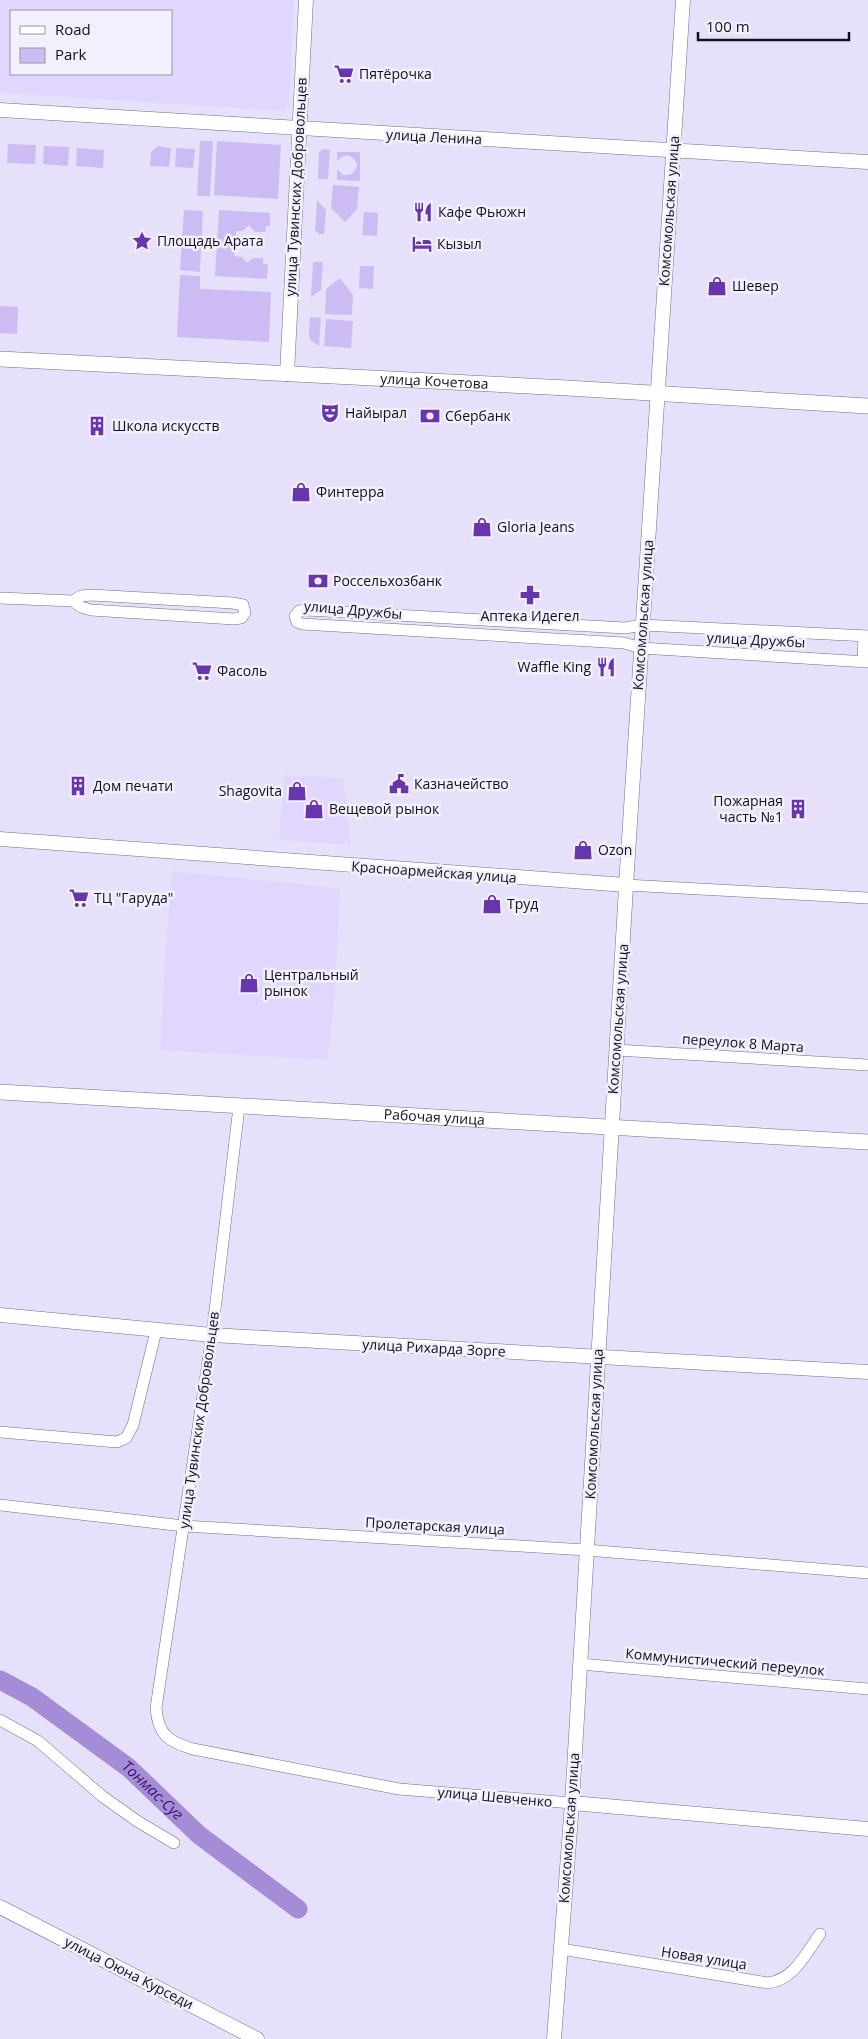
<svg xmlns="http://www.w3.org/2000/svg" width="868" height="2039" font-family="'Open Sans',sans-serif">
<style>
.built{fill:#e1d6fe;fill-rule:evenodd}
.green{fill:#ccbcf3}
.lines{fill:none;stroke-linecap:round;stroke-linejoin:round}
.river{stroke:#a48cd7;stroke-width:19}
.minor-casing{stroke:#746c89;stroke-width:12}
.tertiary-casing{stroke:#746c89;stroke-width:15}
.secondary-casing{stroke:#746c89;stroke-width:16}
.minor{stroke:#fff;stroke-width:11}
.tertiary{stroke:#fff;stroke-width:14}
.secondary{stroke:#fff;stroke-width:15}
.labels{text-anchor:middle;stroke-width:5;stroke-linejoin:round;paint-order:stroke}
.poi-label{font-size:14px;fill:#13101b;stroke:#f3effd;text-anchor:start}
.street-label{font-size:14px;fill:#13101b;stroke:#f3effd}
.water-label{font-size:15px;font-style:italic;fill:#380e67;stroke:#f3effd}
</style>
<rect width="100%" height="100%" fill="#e7e0fb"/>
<g class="built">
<path d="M0 0H294L289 106 283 111 0 93ZM11 11H171V74H11Z"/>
<polygon points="284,775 343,778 351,845 279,840"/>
<polygon points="172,871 340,888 334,1005 327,1060 160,1050 165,959"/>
</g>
<g class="green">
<polygon points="200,141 213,141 210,196 197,196"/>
<polygon points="217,141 281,145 278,199 214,195"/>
<polygon points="8,144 36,145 35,164 7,163"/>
<polygon points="44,146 69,147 68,166 43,164"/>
<polygon points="158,146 171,148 169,167 150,166 151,152"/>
<polygon points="77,148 104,150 103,168 76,166"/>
<polygon points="176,148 195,149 193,168 175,167"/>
<polygon points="323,149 330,150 328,179 318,179 319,153"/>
<path d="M337 152H360V181L337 180V169L343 175C351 176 356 172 357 164 353 154 343 152 337 162Z"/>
<polygon points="333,185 359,187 357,209 345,222 331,208"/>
<polygon points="317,200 326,210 324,234 319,234 315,230"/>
<polygon points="184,210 203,211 200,272 180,270"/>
<polygon points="219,210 270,213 270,226 266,226 265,232 255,232 249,225 243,231 236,231 236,238 229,243 235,250 234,256 242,257 247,263 253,258 263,258 263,264 268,264 267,279 215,276"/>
<polygon points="364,212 378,213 377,236 362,235"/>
<polygon points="313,262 323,262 321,290 311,297"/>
<polygon points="360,266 374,266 373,289 359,288"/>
<polygon points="180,275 200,276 200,289 271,292 269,342 177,337"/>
<polygon points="340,278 353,295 352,315 325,314 326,289"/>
<polygon points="0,306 18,307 17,334 0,333"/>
<polygon points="310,317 321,318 319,346 310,340 309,334"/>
<polygon points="326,319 353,321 351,348 324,346"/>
</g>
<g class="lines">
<path class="river" id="s1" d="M0 1680 32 1697 129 1768 199 1835 298 1909"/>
<defs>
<g id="minor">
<polyline points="0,598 73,601 81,596 91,595 233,603 243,605 245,613 241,618 234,619 91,610 81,607 73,601"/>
<polyline points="868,636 642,625 625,628 307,610 299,611 295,616 297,622 302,624 624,643 641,648 868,662"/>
<polyline points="863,661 864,636"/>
<polyline points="626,885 868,898"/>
<polyline points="616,1050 868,1065"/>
<path d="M239 1107 212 1335 156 1708C158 1735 169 1742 193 1749L399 1789 572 1803"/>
<polyline points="0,1432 117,1442 126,1438 133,1425 156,1331"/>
<polyline points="0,1505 184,1526 586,1550 868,1573"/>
<polyline points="580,1664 868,1689"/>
<polyline points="0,1720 38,1741 102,1796 137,1821 174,1843"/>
<path d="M561 1949 768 1983C794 1980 806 1953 820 1934"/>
</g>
<g id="tertiary">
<polyline points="0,110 868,162"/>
<polyline points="287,374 306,0"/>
<polyline points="0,839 626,885"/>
<polyline points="0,1315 212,1335 868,1372"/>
<polyline points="572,1803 868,1829"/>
<polyline points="0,1907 257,2039"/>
<polyline points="554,2039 572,1803 627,870 683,0"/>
</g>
<g id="secondary">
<path id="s2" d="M0 359 567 388 868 406"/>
<path id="s3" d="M0 1092 868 1142"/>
</g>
</defs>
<use href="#minor" class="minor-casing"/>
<use href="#tertiary" class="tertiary-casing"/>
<use href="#secondary" class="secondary-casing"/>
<use href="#minor" class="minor"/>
<use href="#tertiary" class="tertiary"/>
<use href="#secondary" class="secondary"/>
</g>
<defs>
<symbol id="supermarket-bare" viewBox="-9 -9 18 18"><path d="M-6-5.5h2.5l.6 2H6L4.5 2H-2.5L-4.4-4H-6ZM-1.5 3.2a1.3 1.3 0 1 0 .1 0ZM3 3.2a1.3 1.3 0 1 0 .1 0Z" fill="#6735ac" stroke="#f3effd" stroke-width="2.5" paint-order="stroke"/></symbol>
<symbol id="restaurant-bare" viewBox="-9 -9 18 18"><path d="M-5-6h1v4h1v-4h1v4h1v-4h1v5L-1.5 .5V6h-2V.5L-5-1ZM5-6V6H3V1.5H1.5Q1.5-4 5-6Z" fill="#6735ac" stroke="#f3effd" stroke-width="2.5" paint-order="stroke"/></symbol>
<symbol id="sight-bare" viewBox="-9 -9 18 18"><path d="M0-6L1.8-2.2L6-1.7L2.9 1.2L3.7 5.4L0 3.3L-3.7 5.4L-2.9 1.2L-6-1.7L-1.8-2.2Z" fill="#6735ac" stroke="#f3effd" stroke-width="2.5" paint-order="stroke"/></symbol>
<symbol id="hotel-bare" viewBox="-9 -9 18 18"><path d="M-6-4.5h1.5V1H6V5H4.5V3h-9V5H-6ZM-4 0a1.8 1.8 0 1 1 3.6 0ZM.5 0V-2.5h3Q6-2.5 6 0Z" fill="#6735ac" stroke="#f3effd" stroke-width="2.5" paint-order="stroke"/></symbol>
<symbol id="shop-bare" viewBox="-9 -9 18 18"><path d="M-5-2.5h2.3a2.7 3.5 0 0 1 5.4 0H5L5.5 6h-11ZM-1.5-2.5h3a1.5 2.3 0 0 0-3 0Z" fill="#6735ac" stroke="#f3effd" stroke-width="2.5" paint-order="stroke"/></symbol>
<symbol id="theatre-bare" viewBox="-9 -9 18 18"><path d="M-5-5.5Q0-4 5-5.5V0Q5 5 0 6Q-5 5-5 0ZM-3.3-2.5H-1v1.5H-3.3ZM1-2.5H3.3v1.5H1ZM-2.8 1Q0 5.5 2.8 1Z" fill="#6735ac" stroke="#f3effd" stroke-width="2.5" paint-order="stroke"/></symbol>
<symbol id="bank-bare" viewBox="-9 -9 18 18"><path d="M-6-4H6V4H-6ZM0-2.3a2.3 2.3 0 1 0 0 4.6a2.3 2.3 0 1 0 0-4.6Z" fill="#6735ac" stroke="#f3effd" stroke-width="2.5" paint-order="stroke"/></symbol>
<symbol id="building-bare" viewBox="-9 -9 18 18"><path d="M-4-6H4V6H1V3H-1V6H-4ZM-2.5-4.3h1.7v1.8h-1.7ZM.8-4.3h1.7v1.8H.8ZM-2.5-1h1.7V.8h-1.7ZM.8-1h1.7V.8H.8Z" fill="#6735ac" stroke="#f3effd" stroke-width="2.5" paint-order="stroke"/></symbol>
<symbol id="pharmacy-bare" viewBox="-9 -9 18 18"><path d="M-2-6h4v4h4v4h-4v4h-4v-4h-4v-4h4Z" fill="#6735ac" stroke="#f3effd" stroke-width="2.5" paint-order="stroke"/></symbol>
<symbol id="civic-bare" viewBox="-9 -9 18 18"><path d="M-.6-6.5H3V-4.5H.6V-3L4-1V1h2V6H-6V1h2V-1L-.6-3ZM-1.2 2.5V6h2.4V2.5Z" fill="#6735ac" stroke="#f3effd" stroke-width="2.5" paint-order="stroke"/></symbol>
</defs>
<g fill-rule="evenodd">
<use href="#supermarket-bare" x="330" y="60" width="28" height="28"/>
<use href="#restaurant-bare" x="409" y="198" width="28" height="28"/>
<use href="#sight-bare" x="128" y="227" width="28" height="28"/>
<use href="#hotel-bare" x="408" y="230" width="28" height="28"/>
<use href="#shop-bare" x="703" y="272" width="28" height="28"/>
<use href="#theatre-bare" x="316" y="399" width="28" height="28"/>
<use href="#bank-bare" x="416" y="402" width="28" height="28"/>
<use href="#building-bare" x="83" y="412" width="28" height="28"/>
<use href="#shop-bare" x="287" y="478" width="28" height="28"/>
<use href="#shop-bare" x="468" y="513" width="28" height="28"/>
<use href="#bank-bare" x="304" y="567" width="28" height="28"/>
<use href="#pharmacy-bare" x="516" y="581" width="28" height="28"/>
<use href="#restaurant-bare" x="592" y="653" width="28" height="28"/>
<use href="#supermarket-bare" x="188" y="657" width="28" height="28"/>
<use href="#civic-bare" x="385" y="770" width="28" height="28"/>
<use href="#building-bare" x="64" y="772" width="28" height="28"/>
<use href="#shop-bare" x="283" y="777" width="28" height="28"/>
<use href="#shop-bare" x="300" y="795" width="28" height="28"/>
<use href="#building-bare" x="784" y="795" width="28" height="28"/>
<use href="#shop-bare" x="569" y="836" width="28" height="28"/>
<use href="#supermarket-bare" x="65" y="884" width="28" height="28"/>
<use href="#shop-bare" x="478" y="890" width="28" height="28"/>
<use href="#shop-bare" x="235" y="969" width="28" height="28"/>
</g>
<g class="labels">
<g class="poi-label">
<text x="359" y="79">Пятёрочка</text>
<text x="438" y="217">Кафе Фьюжн</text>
<text x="157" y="246">Площадь Арата</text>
<text x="437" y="249">Кызыл</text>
<text x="732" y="291">Шевер</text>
<text x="345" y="418">Найырал</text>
<text x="445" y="421">Сбербанк</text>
<text x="112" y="431">Школа искусств</text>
<text x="316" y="497">Финтерра</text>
<text x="497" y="532">Gloria Jeans</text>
<text x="333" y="586">Россельхозбанк</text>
<text x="530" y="621" text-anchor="middle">Аптека Идегел</text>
<text x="591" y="672" text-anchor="end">Waffle King</text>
<text x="217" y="676">Фасоль</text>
<text x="414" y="789">Казначейство</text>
<text x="93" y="791">Дом печати</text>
<text x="282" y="796" text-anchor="end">Shagovita</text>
<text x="783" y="806" text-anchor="end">Пожарная<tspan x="783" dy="16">часть №1</tspan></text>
<text x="329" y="814">Вещевой рынок</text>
<text x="598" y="855">Ozon</text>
<text x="94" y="903">ТЦ "Гаруда"</text>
<text x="507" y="909">Труд</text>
<text x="264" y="980">Центральный<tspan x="264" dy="16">рынок</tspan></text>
</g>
<g class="street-label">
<text transform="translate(434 137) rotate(3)" y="5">улица Ленина</text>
<text transform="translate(296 187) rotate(-87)" y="5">улица Тувинских Добровольцев</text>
<text transform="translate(669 211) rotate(-86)" y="5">Комсомольская улица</text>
<text dy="5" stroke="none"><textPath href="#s2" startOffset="435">улица Кочетова</textPath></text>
<text transform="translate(353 610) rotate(5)" y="5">улица Дружбы</text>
<text transform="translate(643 615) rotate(-86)" y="5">Комсомольская улица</text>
<text transform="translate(756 640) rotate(3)" y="5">улица Дружбы</text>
<text transform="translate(434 872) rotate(4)" y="5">Красноармейская улица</text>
<text transform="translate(618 1019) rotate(-86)" y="5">Комсомольская улица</text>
<text transform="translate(743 1043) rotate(4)" y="5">переулок 8 Марта</text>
<text dy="5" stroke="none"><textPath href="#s3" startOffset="435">Рабочая улица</textPath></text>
<text transform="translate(434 1348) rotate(3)" y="5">улица Рихарда Зорге</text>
<text transform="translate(199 1420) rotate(-82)" y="5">улица Тувинских Добровольцев</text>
<text transform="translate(594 1424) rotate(-87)" y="5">Комсомольская улица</text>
<text transform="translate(435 1526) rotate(3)" y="5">Пролетарская улица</text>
<text transform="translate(725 1662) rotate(5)" y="5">Коммунистический переулок</text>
<text transform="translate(495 1797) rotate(5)" y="5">улица Шевченко</text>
<text transform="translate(569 1828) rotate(-86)" y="5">Комсомольская улица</text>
<text transform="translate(704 1958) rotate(9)" y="5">Новая улица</text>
<text transform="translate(129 1973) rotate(27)" y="5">улица Оюна Курседи</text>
</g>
<g class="water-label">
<text dy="5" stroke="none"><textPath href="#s1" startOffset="189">Тонмас-Суг</textPath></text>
</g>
</g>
<rect x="10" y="10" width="162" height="65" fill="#f3effd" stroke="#9996a3"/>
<rect x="20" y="26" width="25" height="8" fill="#ffffff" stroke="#9996a3"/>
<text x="55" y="35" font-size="15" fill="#13101b">Road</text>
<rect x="20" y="48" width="25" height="15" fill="#ccbcf3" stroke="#9996a3"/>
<text x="55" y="60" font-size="15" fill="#13101b">Park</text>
<path d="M698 32v8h151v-8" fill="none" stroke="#13101b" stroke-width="2.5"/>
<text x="706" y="32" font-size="15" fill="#13101b" stroke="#f3effd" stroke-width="4" paint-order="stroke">100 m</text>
</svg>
